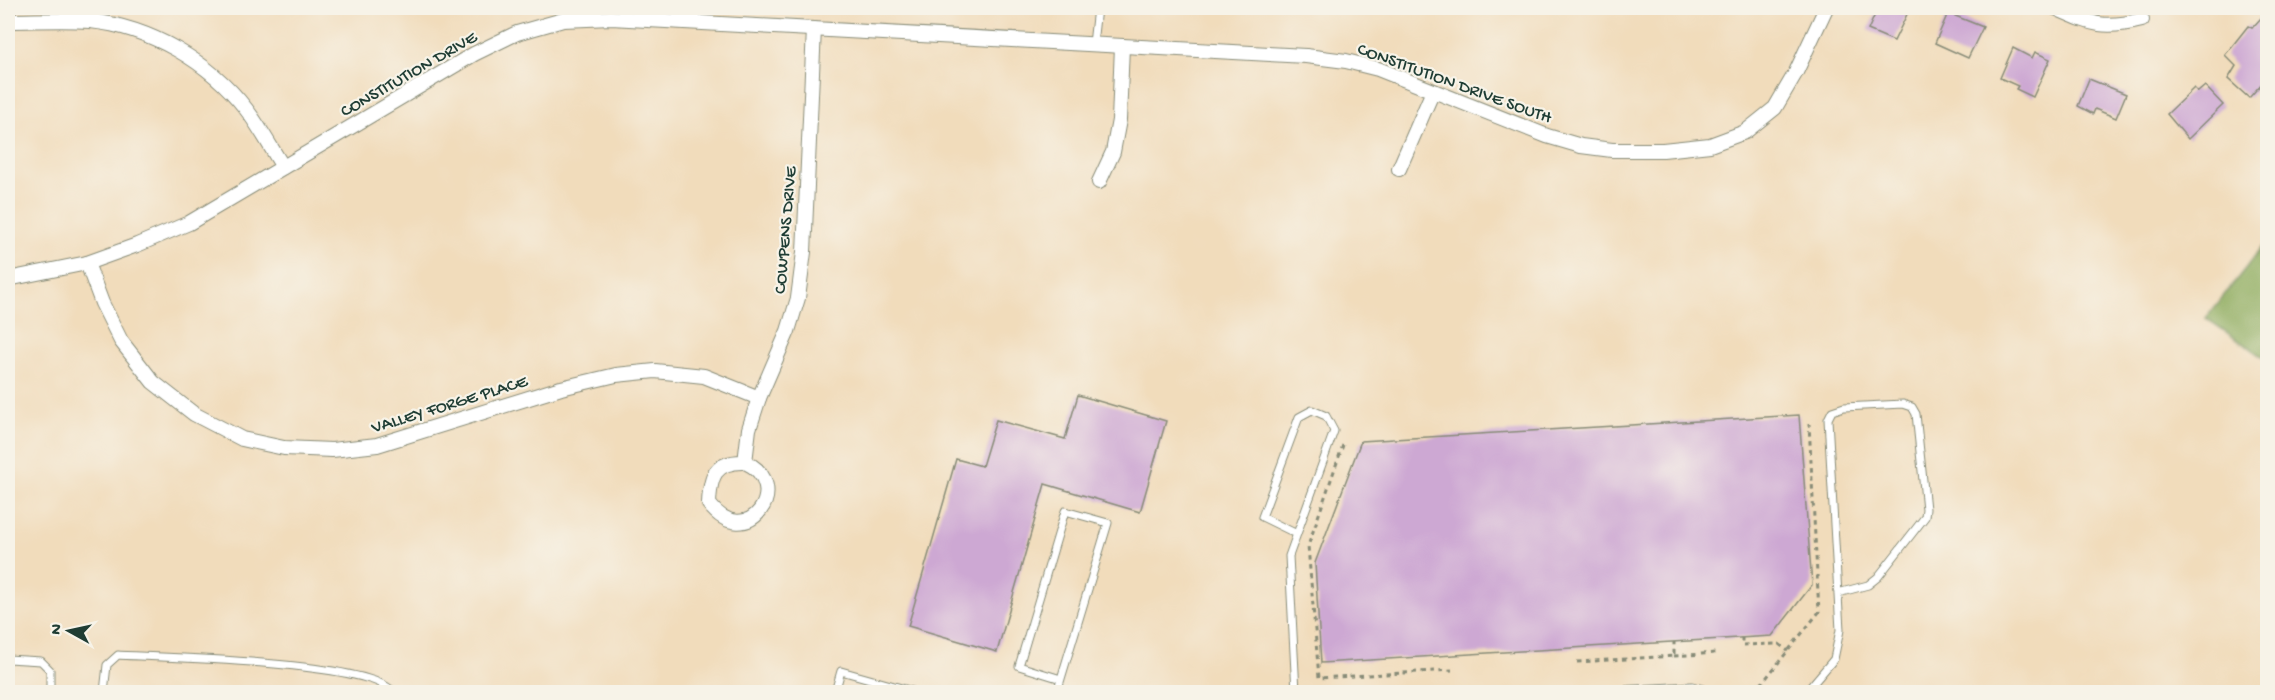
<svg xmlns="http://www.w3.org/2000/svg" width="2275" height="700" font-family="'Gochi Hand',sans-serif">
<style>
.forest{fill:#8caa5c;stroke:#567448;stroke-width:1.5}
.building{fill:#cda8d3}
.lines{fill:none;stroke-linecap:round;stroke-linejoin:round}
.service-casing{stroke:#888c78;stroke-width:9}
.minor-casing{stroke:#888c78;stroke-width:16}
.path{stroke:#888c78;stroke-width:3;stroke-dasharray:4.5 4.5;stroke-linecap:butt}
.service{stroke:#fff;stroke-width:7}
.minor{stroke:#fff;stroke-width:14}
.labels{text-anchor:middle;stroke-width:4.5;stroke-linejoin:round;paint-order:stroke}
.street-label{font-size:18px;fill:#1f3d34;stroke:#f7f3e8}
</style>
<rect width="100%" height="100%" fill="#f7f3e8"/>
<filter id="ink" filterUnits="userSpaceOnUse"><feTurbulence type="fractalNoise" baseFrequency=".0167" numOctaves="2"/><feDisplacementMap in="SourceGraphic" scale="12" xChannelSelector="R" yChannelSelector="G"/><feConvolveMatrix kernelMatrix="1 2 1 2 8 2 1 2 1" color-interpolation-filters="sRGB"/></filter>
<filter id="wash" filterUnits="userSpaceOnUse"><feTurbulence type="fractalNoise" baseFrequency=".008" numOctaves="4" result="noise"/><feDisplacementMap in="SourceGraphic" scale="24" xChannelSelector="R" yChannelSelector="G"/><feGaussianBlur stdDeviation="1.35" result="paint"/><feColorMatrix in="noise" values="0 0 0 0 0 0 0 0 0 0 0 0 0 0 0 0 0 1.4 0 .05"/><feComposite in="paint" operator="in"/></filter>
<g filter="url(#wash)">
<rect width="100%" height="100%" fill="#f1dcbb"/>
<polygon class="forest" points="2267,241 2267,360 2206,318"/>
<g id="blocks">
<g class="building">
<polygon points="1878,8 1910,8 1894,41 1868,30"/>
<polygon points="1948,13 1983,27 1968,58 1935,43"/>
<polygon points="2261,18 2268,25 2268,83 2263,82 2249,98 2228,79 2236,66 2225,55 2248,26 2252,28"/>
<polygon points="2013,48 2032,58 2035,52 2050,59 2033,97 2016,89 2018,86 2000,78"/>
<polygon points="2089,79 2126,94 2116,118 2095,109 2093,114 2078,106"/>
<polygon points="2205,86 2223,105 2188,139 2167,114 2194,88 2198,92"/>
<polygon points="1078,395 1166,421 1140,512 1045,484 997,652 908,626 956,459 982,466 996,420 1065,439"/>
<polygon points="1799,415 1812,585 1772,636 1321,663 1315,563 1361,441"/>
</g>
</g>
</g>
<g filter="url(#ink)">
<use href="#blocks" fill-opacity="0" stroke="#888c78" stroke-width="1.5"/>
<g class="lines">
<defs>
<g id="service">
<polyline points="1093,44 1097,8"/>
<polyline points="8,659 41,661 50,670 50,692"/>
<path d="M104 692 107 665 118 655C164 658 371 661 393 692"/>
<polyline points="835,692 841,671 916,692"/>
<polyline points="1057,692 1108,523 1065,511 1019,666 1061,679"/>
<polyline points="1296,692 1289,556 1334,431 1326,416 1312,410 1299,417 1262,517 1297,534"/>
<polyline points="1579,692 1692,686 1704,689 1705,692"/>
<polyline points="1806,692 1834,659 1840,630 1828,419 1832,411 1844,407 1903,404 1912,407 1916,414 1926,509 1925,517 1878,577 1868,585 1838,593"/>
</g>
<g id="minor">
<path d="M2055 8C2092 24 2102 30 2142 20"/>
<path d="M8 21C35 21 63 19 90 21 150 27 210 62 246 109 260 127 271 148 283 167"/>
<polyline points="1399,169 1433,91"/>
<polyline points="1099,182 1113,152 1119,120 1122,46"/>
<polyline points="87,263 102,303 121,341 153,382 194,414 242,439 284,448 332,450 377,445 561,388 616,375 655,371 704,376 759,398"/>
<polyline points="8,279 87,263 137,245 189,223 474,54 517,33 563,20 611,18 1306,56 1346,61 1378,69 1547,136 1581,146 1612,150 1663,150 1710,145 1745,132 1775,108 1796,72 1826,8"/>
<path d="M745 462C795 485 747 554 709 504 710 477 714 461 745 462L749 429 759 398 788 331 798 298 804 252 814 29"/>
</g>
</defs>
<use href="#service" class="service-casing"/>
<use href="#minor" class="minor-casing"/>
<g class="path">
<polyline points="1343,445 1308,546 1319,678 1452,670"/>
<polyline points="1742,637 1742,645 1779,644 1788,651"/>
<polyline points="1674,656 1716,653"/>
<polyline points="1577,662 1674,656 1674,642"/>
<polyline points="1755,692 1819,612 1809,424"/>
</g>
<use href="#service" class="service"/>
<use href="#minor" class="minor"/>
</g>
</g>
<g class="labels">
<g class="street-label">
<text transform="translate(408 73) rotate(-30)" y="6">CONSTITUTION DRIVE</text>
<text transform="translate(1455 82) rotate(20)" y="6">CONSTITUTION DRIVE SOUTH</text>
<text transform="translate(784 230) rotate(-85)" y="6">COWPENS DRIVE</text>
<text transform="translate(449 403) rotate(-17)" y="6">VALLEY FORGE PLACE</text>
</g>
</g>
<rect width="2275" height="700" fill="none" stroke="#f7f3e8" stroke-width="30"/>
<g transform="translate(69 631) rotate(278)" stroke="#f7f3e8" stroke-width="4.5" paint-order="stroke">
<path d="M0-4.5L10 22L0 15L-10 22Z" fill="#1f3d34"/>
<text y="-9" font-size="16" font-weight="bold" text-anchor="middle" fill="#1f3d34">N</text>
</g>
</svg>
